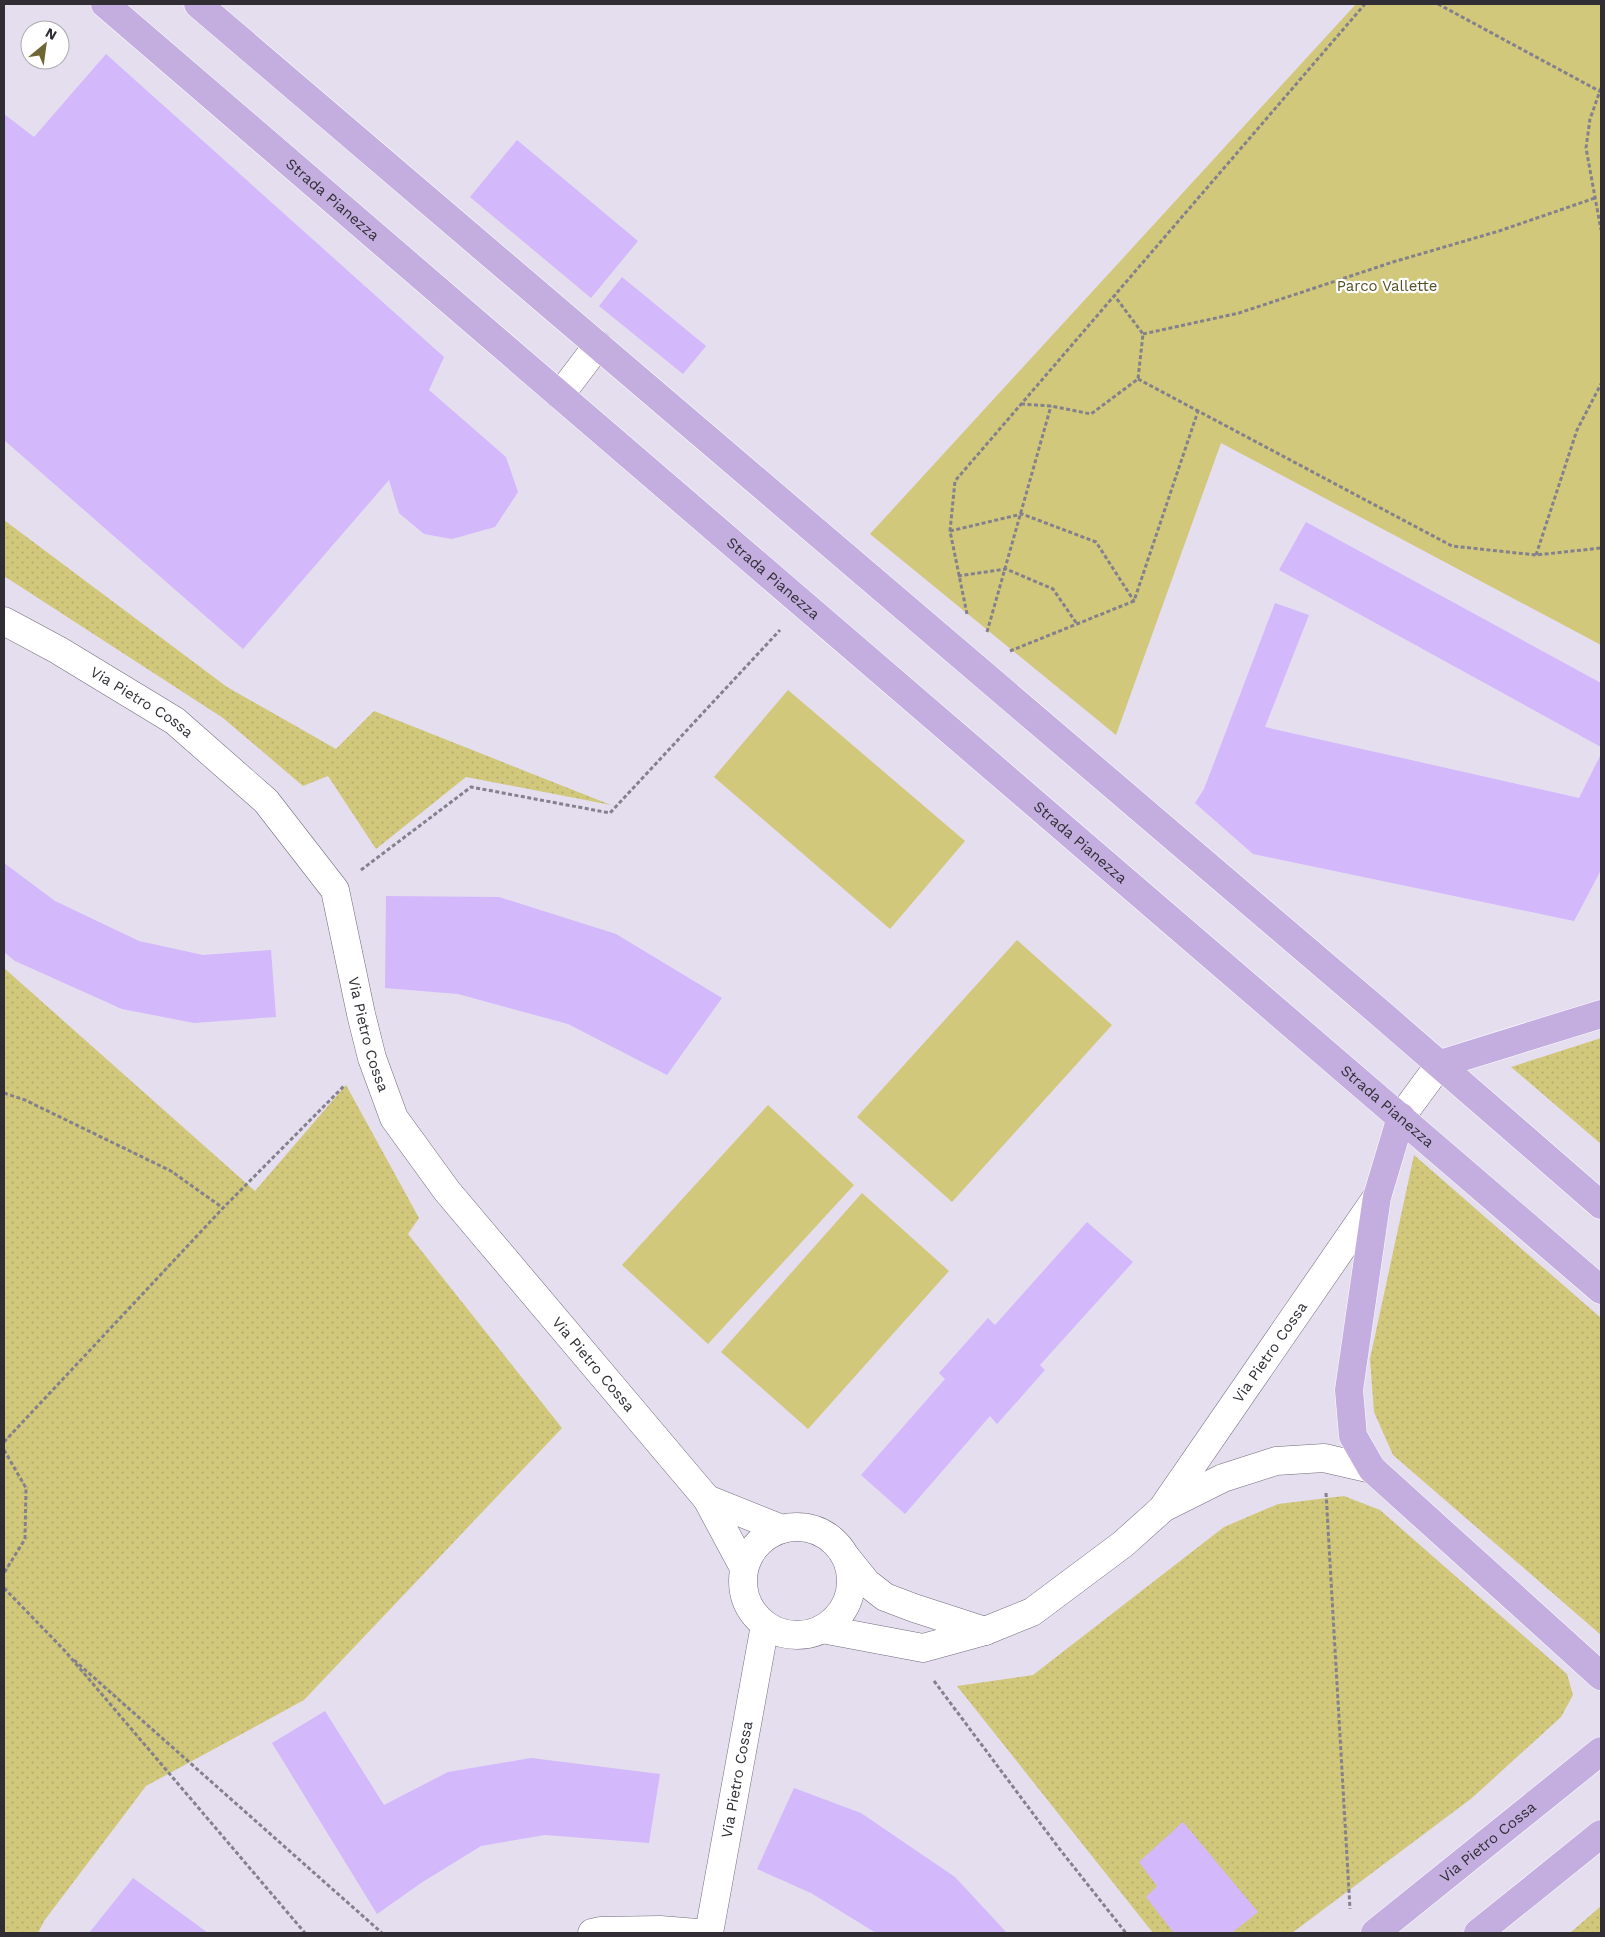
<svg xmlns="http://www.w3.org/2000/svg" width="1605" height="1937" font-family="'Work Sans',sans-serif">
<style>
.grass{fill:url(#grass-dots)}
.green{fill:#d1c87c}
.building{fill:#d3b8fb}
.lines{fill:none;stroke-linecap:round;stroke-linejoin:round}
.minor-casing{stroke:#726c7b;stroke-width:29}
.major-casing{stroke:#fff;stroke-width:29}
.path{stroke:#84818c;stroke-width:3;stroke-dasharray:4 2.5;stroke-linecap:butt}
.minor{stroke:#fff;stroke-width:28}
.major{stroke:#c4aedf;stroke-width:28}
.labels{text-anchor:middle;stroke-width:4.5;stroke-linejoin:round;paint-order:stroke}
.street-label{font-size:15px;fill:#302e34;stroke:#fff}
.park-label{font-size:15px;fill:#544f25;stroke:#fff}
</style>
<defs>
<pattern id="grass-dots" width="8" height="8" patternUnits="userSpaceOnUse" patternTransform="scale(1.25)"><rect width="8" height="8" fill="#d1c87c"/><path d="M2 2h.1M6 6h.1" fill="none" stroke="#b4ac6c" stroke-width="1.8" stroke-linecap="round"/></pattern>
</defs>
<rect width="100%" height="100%" fill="#e4deef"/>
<g class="grass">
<polygon points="4,520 227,687 336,749 374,711 611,805 466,777 376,849 328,776 303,786 223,718 4,576"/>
<polygon points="4,968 255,1191 346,1085 419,1218 408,1234 562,1428 304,1700 146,1786 44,1921 38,1933 4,1933"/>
<polygon points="1601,1038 1601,1144 1511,1067"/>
<polygon points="1414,1155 1601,1318 1601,1635 1393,1455 1374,1412 1370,1359"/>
<polygon points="1344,1496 1380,1510 1567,1674 1573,1695 1561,1717 1472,1798 1292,1933 1153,1933 957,1686 1033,1675 1224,1527 1278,1504"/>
<polygon points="1601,1906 1601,1933 1570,1933"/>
</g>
<g class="green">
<polygon points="1356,4 1601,4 1601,645 1221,443 1116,735 870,534"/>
<polygon points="788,690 965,841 890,929 714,777"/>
<polygon points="1017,940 1112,1025 952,1202 857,1117"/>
<polygon points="768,1105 854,1185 708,1344 622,1265"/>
<polygon points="862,1193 949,1271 808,1429 721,1352"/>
</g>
<g class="building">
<polygon points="106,54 444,357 429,390 506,457 518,492 495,527 452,539 424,534 399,513 389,480 243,649 4,440 4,114 34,137"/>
<polygon points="517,140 638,241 591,298 470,197"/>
<polygon points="622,277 706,346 683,374 599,306"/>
<polygon points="1306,522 1601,683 1601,747 1279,570"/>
<polygon points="1275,603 1309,615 1265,727 1579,798 1601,754 1601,870 1574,921 1253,854 1195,803 1204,789"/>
<polygon points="4,863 55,901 139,941 203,955 271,950 276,1017 194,1023 122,1009 15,961 4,952"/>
<polygon points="386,896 499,897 616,934 722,998 667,1075 568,1024 458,994 385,988"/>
<polygon points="1087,1222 1133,1262 1040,1365 1045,1370 997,1424 990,1416 905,1514 861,1475 945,1379 939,1373 988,1318 995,1325"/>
<polygon points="325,1711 384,1805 448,1772 531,1758 660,1774 649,1843 545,1835 481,1846 421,1883 377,1914 272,1743"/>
<polygon points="794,1788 861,1813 955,1877 1007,1933 876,1933 811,1893 757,1869"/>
<polygon points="1183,1822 1258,1912 1232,1933 1174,1933 1146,1897 1157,1886 1139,1862"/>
<polygon points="133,1878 208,1933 89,1933"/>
</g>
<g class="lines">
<defs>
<g id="minor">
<polyline points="560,395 598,345"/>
<path id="s1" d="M4 621 58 650 175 721 266 801 335 890 361 1014 372 1058 394 1118 447 1191 707 1499 744 1568"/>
<polyline points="1401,1117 1440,1064"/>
<polyline points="707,1499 782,1529"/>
<polyline points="1165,1507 1223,1478 1276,1461 1324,1458 1372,1469"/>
<circle cx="797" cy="1581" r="54"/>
<polyline points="846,1557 867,1583 885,1597 914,1608 985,1631"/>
<path id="s2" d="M822 1629 923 1648 985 1631 1032 1612 1123 1544 1162 1509 1377 1197"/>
<polyline points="592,1933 601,1931 660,1930 697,1933"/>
<path id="s3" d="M709 1933 765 1625"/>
</g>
<g id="major">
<path id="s4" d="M105 4 1601 1290"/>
<polyline points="198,4 1387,1019 1601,1205"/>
<polyline points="1440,1064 1601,1014"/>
<polyline points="1401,1117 1377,1197 1349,1390 1353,1436 1372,1469 1601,1676"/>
<path id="s5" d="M1375 1933 1601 1751"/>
<polyline points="1478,1933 1601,1834"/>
</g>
</defs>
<use href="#minor" class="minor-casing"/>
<use href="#major" class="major-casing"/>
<g class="path">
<polyline points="1438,4 1601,92"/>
<polyline points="1601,88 1590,119 1586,148 1601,230"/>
<polyline points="1143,334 1239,313 1393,262 1499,231 1595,198"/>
<polyline points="1138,379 1198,411"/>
<polyline points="1021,404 1051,406 1091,414 1138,379 1143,334 1114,295"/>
<polyline points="950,531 1022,514 1096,542 1134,601"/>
<polyline points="1536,555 1577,430 1601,384"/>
<polyline points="958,576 1006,569 1053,589 1077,624"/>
<polyline points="967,614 950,531 955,481 1365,4"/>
<polyline points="987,632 1051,406"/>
<polyline points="1010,651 1134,601 1198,411 1452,546 1536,555 1601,548"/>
<polyline points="361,870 471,787 610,813 780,630"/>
<polyline points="4,1093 25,1100 171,1171 223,1208"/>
<polyline points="4,1442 223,1208 345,1085"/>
<polyline points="4,1450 26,1488 25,1539 4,1573"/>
<polyline points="1326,1493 1350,1909"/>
<polyline points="4,1588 65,1651 305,1933"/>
<polyline points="74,1660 382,1933"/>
<polyline points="934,1681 1058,1847 1126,1933"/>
</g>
<use href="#minor" class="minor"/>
<use href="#major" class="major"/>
</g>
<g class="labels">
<g class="street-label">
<text dy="5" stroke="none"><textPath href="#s4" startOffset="300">Strada Pianezza</textPath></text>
<text dy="5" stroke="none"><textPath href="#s4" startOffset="881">Strada Pianezza</textPath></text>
<text dy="5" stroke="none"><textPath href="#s1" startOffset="160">Via Pietro Cossa</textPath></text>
<text dy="5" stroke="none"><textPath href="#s4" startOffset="1286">Strada Pianezza</textPath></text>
<text dy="5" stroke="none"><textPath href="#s1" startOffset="580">Via Pietro Cossa</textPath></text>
<text dy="5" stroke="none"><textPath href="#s4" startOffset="1691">Strada Pianezza</textPath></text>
<text dy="5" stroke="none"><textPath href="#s2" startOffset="574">Via Pietro Cossa</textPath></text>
<text dy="5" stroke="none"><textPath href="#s1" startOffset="985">Via Pietro Cossa</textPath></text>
<text dy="5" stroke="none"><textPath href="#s3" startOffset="156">Via Pietro Cossa</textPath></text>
<text dy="5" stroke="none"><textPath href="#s5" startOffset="145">Via Pietro Cossa</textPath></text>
</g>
<g class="park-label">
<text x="1387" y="291">Parco Vallette</text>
</g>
</g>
<rect width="1605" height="1937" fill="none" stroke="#302e34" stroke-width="10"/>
<g transform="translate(45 45) rotate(29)"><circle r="24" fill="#ffffff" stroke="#acabae"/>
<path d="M0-4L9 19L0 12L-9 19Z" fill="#6e6734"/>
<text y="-8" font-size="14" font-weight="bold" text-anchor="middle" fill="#302e34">N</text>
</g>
</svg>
